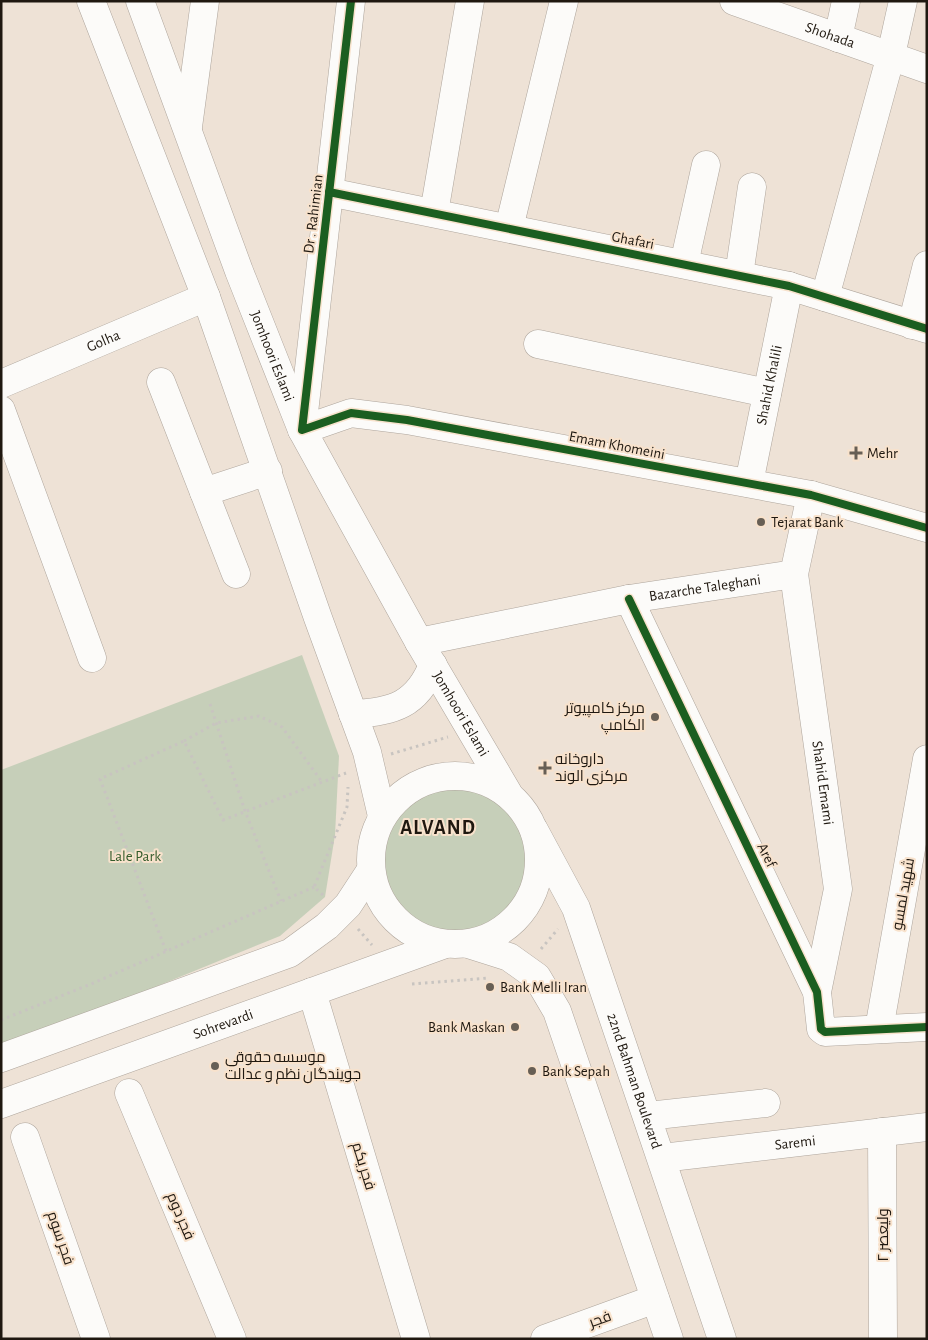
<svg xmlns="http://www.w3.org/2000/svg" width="928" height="1340" font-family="'Alegreya Sans',Cairo,sans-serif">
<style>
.green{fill:#c6cfb9}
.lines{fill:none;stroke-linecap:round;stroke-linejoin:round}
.minor-casing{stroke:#aea59c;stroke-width:29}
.major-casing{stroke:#aea59c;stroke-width:29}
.path{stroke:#c8c4c0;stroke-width:3;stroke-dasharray:2.5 4;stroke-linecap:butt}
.minor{stroke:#fcfbf9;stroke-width:28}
.major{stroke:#fcfbf9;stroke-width:28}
.cycleway-casing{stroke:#f8e2cc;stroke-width:11}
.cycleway{stroke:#1b5e20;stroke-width:8}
.poi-dot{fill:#675f55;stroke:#f8e2cc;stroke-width:2}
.labels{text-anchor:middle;stroke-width:4;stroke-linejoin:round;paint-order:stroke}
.street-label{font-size:15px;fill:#1f1810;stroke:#f8e2cc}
.poi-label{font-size:15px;fill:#1f1810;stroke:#f8e2cc;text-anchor:start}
.park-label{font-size:15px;fill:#345c2c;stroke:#f8e2cc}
.district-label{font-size:20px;font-weight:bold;letter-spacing:1px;fill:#1f1810;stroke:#f8e2cc}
</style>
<rect width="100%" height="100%" fill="#eee2d6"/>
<g class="green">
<polygon points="302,655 339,756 335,835 325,897 280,936 1,1050 1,770"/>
<circle cx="455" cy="860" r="84"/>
</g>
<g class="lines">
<defs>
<g id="minor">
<polyline points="351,1 302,430 351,413 407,420 811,495 927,528"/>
<path id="s1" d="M734 1 927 69"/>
<polyline points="838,38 846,1"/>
<polyline points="188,127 205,1"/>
<polyline points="329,192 789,286 927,329"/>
<polyline points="434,213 470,1"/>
<polyline points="509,228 564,1"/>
<polyline points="684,264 706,165"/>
<polyline points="739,275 752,187"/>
<polyline points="825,297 891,55 903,1"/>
<polyline points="912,325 927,265"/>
<polyline points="538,344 767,393"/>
<polyline points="161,382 236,574"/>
<path id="s2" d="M1 384 206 297"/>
<polyline points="1,410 92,658"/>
<path id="s3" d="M749 483 789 286"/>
<polyline points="204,492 268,471"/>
<path id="s4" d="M794 574 838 889 817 992"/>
<polyline points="629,599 817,992 821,1029 825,1032 927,1027"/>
<path id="s5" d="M419 642 629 599 794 574 811 495"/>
<polyline points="312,992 416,1339"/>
<polyline points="879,1029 927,759"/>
<polyline points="129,1093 232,1339"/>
<polyline points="648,1116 766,1103"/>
<polyline points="882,1132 883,1339"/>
<polyline points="25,1137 96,1339"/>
<path id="s6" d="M662 1158 927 1127"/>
<polyline points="545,1339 655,1299"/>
</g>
<g id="major">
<polyline points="91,1 206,297 318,618 367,752 382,816"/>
<path id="s7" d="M140 1 239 271 302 430 419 642 508 793"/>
<path d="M353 714C393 712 417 705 433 665"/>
<circle cx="455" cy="860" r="84"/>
<path id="s8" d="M534 830 576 908 722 1339"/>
<polyline points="468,944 509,957 537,977 557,1011 669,1339"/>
<polyline points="1,1058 290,953 327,926 348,905 371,870"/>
<path id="s9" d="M1 1104 445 944"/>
</g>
</defs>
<use href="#minor" class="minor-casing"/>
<use href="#major" class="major-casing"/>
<g class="path">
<polyline points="210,704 245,811 281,901"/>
<polyline points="184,741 216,723 259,716 282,727 322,782"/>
<polyline points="391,754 448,737"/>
<polyline points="323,895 314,887 347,807 348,787"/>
<polyline points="358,929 372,945"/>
<polyline points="541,949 558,929"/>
<polyline points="166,951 100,779 184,741 223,820 346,773"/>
<polyline points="412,984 488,978"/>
<polyline points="1,1020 91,984 314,887"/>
</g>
<use href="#minor" class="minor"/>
<use href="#major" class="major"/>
<defs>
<g id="cycleway">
<polyline points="351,1 302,430 351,413 407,420 811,495 927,528"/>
<polyline points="329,192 789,286 927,329"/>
<polyline points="629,599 817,992 821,1029 825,1032 927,1027"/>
</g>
</defs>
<use href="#cycleway" class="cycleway-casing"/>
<use href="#cycleway" class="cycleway"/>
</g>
<g class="poi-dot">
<path d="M853.5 445.5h5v5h5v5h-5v5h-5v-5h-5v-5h5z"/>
<circle cx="761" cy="522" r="5"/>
<circle cx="655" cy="717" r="5"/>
<path d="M542.5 760.5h5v5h5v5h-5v5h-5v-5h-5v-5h5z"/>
<circle cx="490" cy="987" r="5"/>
<circle cx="515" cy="1027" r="5"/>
<circle cx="215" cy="1066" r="5"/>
<circle cx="532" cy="1071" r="5"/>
</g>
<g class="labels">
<g class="street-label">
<text dy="5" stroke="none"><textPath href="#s1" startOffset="102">Shohada</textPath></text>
<text transform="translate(313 214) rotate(-83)" y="5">Dr . Rahimian</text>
<text transform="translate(633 240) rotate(11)" y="5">Ghafari</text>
<text dy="5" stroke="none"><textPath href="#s2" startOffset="111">Golha</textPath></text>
<text dy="5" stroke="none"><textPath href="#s7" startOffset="379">Jomhoori Eslami</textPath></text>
<text dy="5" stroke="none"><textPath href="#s3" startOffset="100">Shahid Khalili</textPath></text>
<text transform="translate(617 445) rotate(11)" y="5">Emam Khomeini</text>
<text dy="5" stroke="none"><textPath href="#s5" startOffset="291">Bazarche Taleghani</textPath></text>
<text dy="5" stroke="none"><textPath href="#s7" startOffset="784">Jomhoori Eslami</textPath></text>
<text dy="5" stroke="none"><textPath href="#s4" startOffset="211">Shahid Emami</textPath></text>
<text transform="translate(767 855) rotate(64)" y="5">Aref</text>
<text transform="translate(903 894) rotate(-80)" y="5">شهید لمسو</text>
<text dy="5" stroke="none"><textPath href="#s9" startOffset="236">Sohrevardi</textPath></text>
<text dy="5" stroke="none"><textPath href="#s8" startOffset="271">22nd Bahman Boulevard</textPath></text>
<text dy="5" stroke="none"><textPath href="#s6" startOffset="134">Saremi</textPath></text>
<text transform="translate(364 1166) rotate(73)" y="5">فجر یکم</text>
<text transform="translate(181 1216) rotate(67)" y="5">فجر دوم</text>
<text transform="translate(883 1235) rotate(-90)" y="5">ولیعصر ۲</text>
<text transform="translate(61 1238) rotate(71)" y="5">فجر سوم</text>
<text transform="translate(600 1319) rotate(-20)" y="5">فجر</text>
</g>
<g class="poi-label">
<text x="867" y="458">Mehr</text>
<text x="771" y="527">Tejarat Bank</text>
<text x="645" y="713" text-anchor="end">مرکز کامپیوتر<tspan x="645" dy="17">الکامپ</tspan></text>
<text x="555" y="764">داروخانه<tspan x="555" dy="17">مرکزی الوند</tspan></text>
<text x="500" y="992">Bank Melli Iran</text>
<text x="505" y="1032" text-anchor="end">Bank Maskan</text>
<text x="225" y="1062">موسسه حقوقی<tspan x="225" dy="17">جویندگان نظم و عدالت</tspan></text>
<text x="542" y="1076">Bank Sepah</text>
</g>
<g class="park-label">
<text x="135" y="861">Lale Park</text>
</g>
<g class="district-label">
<text x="438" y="834">ALVAND</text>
</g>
</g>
<rect width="928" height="1340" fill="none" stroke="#1f1810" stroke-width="5"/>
</svg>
